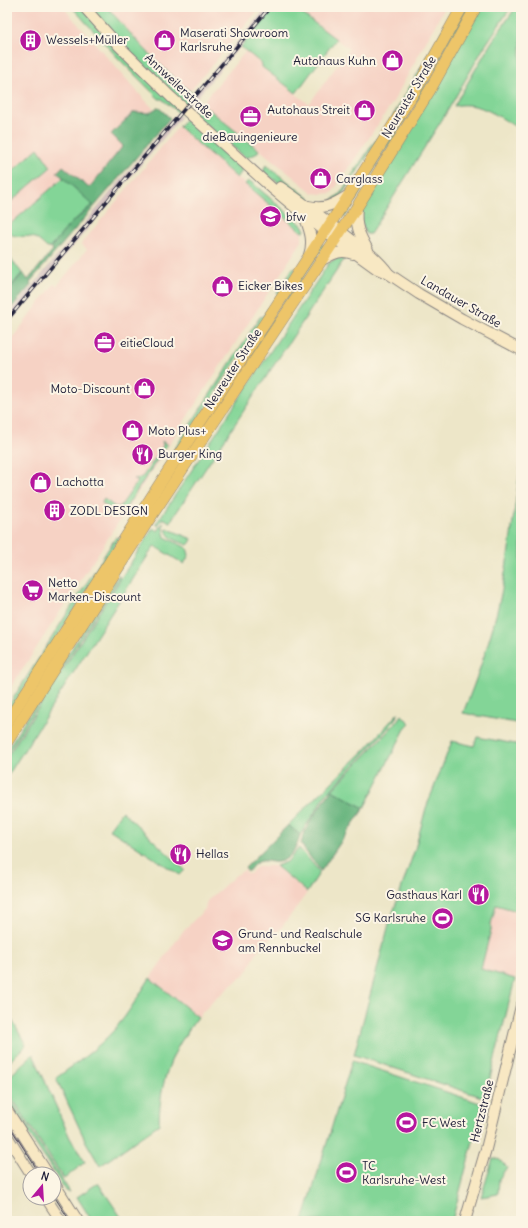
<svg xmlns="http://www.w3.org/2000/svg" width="528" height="1228" font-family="Delius,sans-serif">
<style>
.built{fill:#f6d2c4}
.industrial{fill:#d1bfbe}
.green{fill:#83d597;stroke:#527c69}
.forest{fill:#6ab680;stroke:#466c5e}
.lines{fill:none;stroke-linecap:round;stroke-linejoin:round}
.secondary-casing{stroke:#888482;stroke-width:12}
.primary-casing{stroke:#888482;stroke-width:12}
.secondary{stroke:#f8e8c3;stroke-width:10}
.primary{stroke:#edc569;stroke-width:11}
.tram{stroke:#22223b;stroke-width:1}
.rail-casing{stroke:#22223b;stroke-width:3.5}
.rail{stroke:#fcf5e5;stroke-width:2;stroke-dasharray:6;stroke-linecap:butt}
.labels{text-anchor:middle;stroke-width:4;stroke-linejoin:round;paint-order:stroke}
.poi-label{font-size:12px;fill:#22223b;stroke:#fcf5e5;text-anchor:start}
.street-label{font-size:12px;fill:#22223b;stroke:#fcf5e5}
</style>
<rect width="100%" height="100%" fill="#fcf5e5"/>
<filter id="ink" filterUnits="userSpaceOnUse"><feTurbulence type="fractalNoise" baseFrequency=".025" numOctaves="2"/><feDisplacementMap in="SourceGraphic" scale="8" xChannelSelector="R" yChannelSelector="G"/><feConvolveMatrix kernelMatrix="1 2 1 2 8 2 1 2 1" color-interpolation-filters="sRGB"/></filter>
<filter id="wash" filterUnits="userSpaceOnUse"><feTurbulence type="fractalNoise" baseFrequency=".012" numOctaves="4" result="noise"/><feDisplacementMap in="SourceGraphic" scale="16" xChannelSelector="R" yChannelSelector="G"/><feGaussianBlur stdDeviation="0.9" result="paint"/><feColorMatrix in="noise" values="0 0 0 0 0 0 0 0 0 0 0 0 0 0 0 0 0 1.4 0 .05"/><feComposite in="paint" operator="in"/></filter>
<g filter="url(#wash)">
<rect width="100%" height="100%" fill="#ede6c8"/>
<g class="built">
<polygon points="7,7 63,7 143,98 154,109 111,134 124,146 89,188 57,172 63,178 7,227"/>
<polygon points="108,7 261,7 190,91 172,76 135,38"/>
<polygon points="294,7 445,7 393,102 332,193 322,194 313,193 202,103 246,51 261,64 261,67 309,104 349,49"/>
<polygon points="178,127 302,233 302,241 7,693 7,345 54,284 57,286 87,249 81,244"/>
<polygon points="260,866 275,866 307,893 281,928 258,951 246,973 214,1000 198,1017 150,978 183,931 205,909 207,901 236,875 245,870 246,873 250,874 254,869"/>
<polygon points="496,905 521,912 521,948 515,979 481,969 491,930 491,924"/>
</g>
<g class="industrial">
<polygon points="267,7 273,7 191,104 188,101"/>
<polygon points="176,114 181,117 7,325 7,316"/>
<polygon points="7,1119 42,1174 34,1174 24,1156 7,1129"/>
</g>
<g class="green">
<polygon points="72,7 81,7 181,111 179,113 162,99 159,99 118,58"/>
<path d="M89 7H107C134 38 161 68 193 94L184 105 159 82Z"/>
<polygon points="274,7 293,7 336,39 296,93 262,67 262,64 241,47"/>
<polygon points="456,7 458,7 420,76 345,190 340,197 331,201 340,194 372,145 386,128"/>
<polygon points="466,7 472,7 444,57 345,217 343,216 382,155 393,132"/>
<polygon points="480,7 511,7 483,49 448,110 372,231 370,234 366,234 365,232 362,224 360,225 360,211"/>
<path d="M516 7H521V130C500 118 480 100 454 106L491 43Z"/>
<polygon points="201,103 259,150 256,154 246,158 192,113"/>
<polygon points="187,117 241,163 242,171 237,178 179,127"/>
<polygon points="38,148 51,167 7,205 7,176"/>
<polygon points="266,165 310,199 311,204 264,173 264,169"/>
<path d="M63 178 93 204 70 224 51 247 47 248C44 245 39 240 35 238 24 234 15 240 7 231V227Z"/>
<polygon points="248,181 251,182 303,226 305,231 302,232 245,184"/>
<polygon points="322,244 324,245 282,309 275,322 219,408 144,515"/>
<polygon points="7,254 22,273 7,291"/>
<polygon points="337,258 345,258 170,522 163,518 158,526 156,524 329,263"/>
<path d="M293 268 296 269C252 335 210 401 167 467L174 450 260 317 263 316 278 295 277 293Z"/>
<polygon points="162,441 167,445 123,512 116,512 103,504 102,502 104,499 115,507 120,507 138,481 134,479 140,478 143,476 162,448 163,445"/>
<path d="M521 463V724L463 713C478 676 491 638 500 599 510 554 514 508 521 463Z"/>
<polygon points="163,523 163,529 165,537 187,548 189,555 184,564 154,546 7,777 7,757 153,528 158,531"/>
<path d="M166 528 192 539 190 543 188 545C178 541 167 539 166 528Z"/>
<polygon points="116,537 120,538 7,715 7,708"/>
<polygon points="118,576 120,577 7,754 7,749"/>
<polygon points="398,713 399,713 390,726 326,795 300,835 288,825 365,750"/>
<polygon points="401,715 410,723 406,727 364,808 332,790 395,724"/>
<polygon points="477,737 521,745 521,912 496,905 491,924 491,930 481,969 515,979 485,1098 354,1055 389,924 415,849 426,808 452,741 474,746"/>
<polygon points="122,811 185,870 180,875 109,829"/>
<polygon points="299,848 320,872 307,892 276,866 287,862"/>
<path d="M150 978 198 1017C171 1052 160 1079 159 1124L100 1166 86 1142 56 1078C77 1063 98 1048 115 1029 128 1014 139 995 150 978Z"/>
<polygon points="7,1011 26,1045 7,1064"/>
<polygon points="33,1054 70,1138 85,1162 64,1179 7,1090 7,1079"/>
<polygon points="352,1061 483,1104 452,1221 303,1221"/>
<polygon points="7,1093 70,1192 66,1191 7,1100"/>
<polygon points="493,1158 500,1160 507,1167 499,1179 498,1194 481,1197"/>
<polygon points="98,1183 121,1217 124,1221 92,1221 77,1197"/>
</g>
<g class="forest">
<polygon points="158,107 170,118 30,282 31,285 7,313 7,292 23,273 28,280 53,250 51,247 70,224 93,205 57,172 63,166 89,188 123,146 111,134 134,112 149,113"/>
<path d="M332 790 364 808 321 871C314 862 307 854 301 844 305 824 321 806 332 790Z"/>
<path d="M288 825 300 835C298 845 290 861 278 862 270 863 265 858 256 863 253 865 250 869 248 872L245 868Z"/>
</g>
</g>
<g filter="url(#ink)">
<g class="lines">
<defs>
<g id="secondary">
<polyline points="84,7 119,46 171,97 274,190 304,215 341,243 377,269 389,274 419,294 462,319 521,350"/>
<path d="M280 187C301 201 320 216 340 231 357 244 376 256 389 274"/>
<path d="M308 206C326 210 334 204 349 195"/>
<path d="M357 207C355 226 359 234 368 250"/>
<path d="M304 215C309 229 314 240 309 255"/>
<path d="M322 260C333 254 340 249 353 254"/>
<polyline points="7,1110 48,1174"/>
<polyline points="7,1136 31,1174"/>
<polyline points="54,1183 78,1221"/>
<polyline points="46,1198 61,1221"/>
<polyline points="465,1221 486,1149 521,1006"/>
</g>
<g id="primary">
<polyline points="7,722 161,482 349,195 418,86 462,7"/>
<polyline points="7,742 148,521 357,207 430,90 476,7"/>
</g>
</defs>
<use href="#secondary" class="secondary-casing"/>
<use href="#primary" class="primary-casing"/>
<use href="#secondary" class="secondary"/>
<use href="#primary" class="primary"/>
<g class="tram">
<polyline points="7,1122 40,1174"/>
<polyline points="54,1196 70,1221"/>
</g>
<defs>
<polyline id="rail" points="7,320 270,7"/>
</defs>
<use href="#rail" class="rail-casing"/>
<use href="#rail" class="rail"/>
</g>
</g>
<defs>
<symbol id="building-disc" viewBox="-11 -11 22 22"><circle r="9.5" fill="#b5179e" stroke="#fcf5e5"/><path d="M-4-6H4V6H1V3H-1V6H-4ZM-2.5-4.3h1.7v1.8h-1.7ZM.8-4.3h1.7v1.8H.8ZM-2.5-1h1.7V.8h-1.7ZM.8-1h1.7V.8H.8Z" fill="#fff"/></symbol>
<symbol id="shop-disc" viewBox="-11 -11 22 22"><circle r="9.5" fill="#b5179e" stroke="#fcf5e5"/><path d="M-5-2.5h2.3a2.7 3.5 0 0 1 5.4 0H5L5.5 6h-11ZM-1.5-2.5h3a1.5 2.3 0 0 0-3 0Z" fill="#fff"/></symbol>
<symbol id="office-disc" viewBox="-11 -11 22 22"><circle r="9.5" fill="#b5179e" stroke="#fcf5e5"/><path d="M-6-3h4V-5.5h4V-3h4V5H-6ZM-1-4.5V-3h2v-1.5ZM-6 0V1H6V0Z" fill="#fff"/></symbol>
<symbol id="university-disc" viewBox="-11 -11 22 22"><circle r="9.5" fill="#b5179e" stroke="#fcf5e5"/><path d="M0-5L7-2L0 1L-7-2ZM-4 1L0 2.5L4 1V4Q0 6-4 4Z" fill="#fff"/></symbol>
<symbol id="restaurant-disc" viewBox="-11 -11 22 22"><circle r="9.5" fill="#b5179e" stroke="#fcf5e5"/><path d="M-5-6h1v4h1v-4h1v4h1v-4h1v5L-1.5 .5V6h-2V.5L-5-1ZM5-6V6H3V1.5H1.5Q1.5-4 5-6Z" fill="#fff"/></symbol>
<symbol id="supermarket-disc" viewBox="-11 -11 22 22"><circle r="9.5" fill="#b5179e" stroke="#fcf5e5"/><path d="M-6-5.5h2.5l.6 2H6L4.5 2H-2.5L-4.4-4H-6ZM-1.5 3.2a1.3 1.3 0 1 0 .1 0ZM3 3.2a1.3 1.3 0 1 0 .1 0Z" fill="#fff"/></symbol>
<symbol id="stadium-disc" viewBox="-11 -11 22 22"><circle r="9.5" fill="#b5179e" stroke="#fcf5e5"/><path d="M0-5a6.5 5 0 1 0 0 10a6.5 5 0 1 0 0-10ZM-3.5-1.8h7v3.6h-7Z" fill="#fff"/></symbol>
<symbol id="school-disc" viewBox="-11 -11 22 22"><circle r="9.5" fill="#b5179e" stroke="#fcf5e5"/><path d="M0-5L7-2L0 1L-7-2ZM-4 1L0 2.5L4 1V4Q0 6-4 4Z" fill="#fff"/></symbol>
</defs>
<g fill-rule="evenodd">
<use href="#building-disc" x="18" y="28" width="25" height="25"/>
<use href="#shop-disc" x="152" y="28" width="25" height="25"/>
<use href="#shop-disc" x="380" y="48" width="25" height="25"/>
<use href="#shop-disc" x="352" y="98" width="25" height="25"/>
<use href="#office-disc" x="238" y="104" width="25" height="25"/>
<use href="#shop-disc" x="308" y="166" width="25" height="25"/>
<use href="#university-disc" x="258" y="204" width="25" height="25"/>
<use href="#shop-disc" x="210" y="274" width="25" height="25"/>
<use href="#office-disc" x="92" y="330" width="25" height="25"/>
<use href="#shop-disc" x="132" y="376" width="25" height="25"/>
<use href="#shop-disc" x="120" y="418" width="25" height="25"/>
<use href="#restaurant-disc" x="130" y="442" width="25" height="25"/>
<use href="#shop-disc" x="28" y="470" width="25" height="25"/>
<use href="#building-disc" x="42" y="498" width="25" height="25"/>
<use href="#supermarket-disc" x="20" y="578" width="25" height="25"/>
<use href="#restaurant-disc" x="168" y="842" width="25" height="25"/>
<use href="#restaurant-disc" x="466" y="882" width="25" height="25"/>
<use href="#stadium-disc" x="430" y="906" width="25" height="25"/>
<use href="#school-disc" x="210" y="928" width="25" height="25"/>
<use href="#stadium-disc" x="394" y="1110" width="25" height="25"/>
<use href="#stadium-disc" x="334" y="1160" width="25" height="25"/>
</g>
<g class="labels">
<g class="poi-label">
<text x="180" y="37">Maserati Showroom<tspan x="180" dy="14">Karlsruhe</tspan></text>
<text x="46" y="44">Wessels+Müller</text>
<text x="376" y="65" text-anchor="end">Autohaus Kuhn</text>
<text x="350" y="114" text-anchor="end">Autohaus Streit</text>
<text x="250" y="141" text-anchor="middle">dieBauingenieure</text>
<text x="336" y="183">Carglass</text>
<text x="286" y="221">bfw</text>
<text x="238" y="290">Eicker Bikes</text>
<text x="120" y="347">eitieCloud</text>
<text x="130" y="393" text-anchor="end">Moto-Discount</text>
<text x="148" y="435">Moto Plus+</text>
<text x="158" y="458">Burger King</text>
<text x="56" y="486">Lachotta</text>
<text x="70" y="515">ZODL DESIGN</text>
<text x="48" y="587">Netto<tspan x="48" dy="14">Marken-Discount</tspan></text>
<text x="196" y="858">Hellas</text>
<text x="462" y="899" text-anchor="end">Gasthaus Karl</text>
<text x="426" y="922" text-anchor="end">SG Karlsruhe</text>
<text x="238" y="938">Grund- und Realschule<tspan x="238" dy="14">am Rennbuckel</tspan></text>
<text x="422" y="1127">FC West</text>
<text x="362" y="1170">TC<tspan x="362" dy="14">Karlsruhe-West</tspan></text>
</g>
<g class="street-label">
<text transform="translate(179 86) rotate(43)" y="4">Annweilerstraße</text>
<text transform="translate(409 97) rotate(-59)" y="4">Neureuter Straße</text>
<text transform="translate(461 302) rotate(30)" y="4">Landauer Straße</text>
<text transform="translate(233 369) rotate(-57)" y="4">Neureuter Straße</text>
<text transform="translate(482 1111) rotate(-76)" y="4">Hertzstraße</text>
</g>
</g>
<rect width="528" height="1228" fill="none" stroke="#fcf5e5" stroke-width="24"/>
<g transform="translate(42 1186) rotate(18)"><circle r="19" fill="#fcf5e5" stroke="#a5a1a1"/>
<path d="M0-3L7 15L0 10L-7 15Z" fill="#b5179e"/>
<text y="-6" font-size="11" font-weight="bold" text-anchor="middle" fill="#22223b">N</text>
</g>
</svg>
